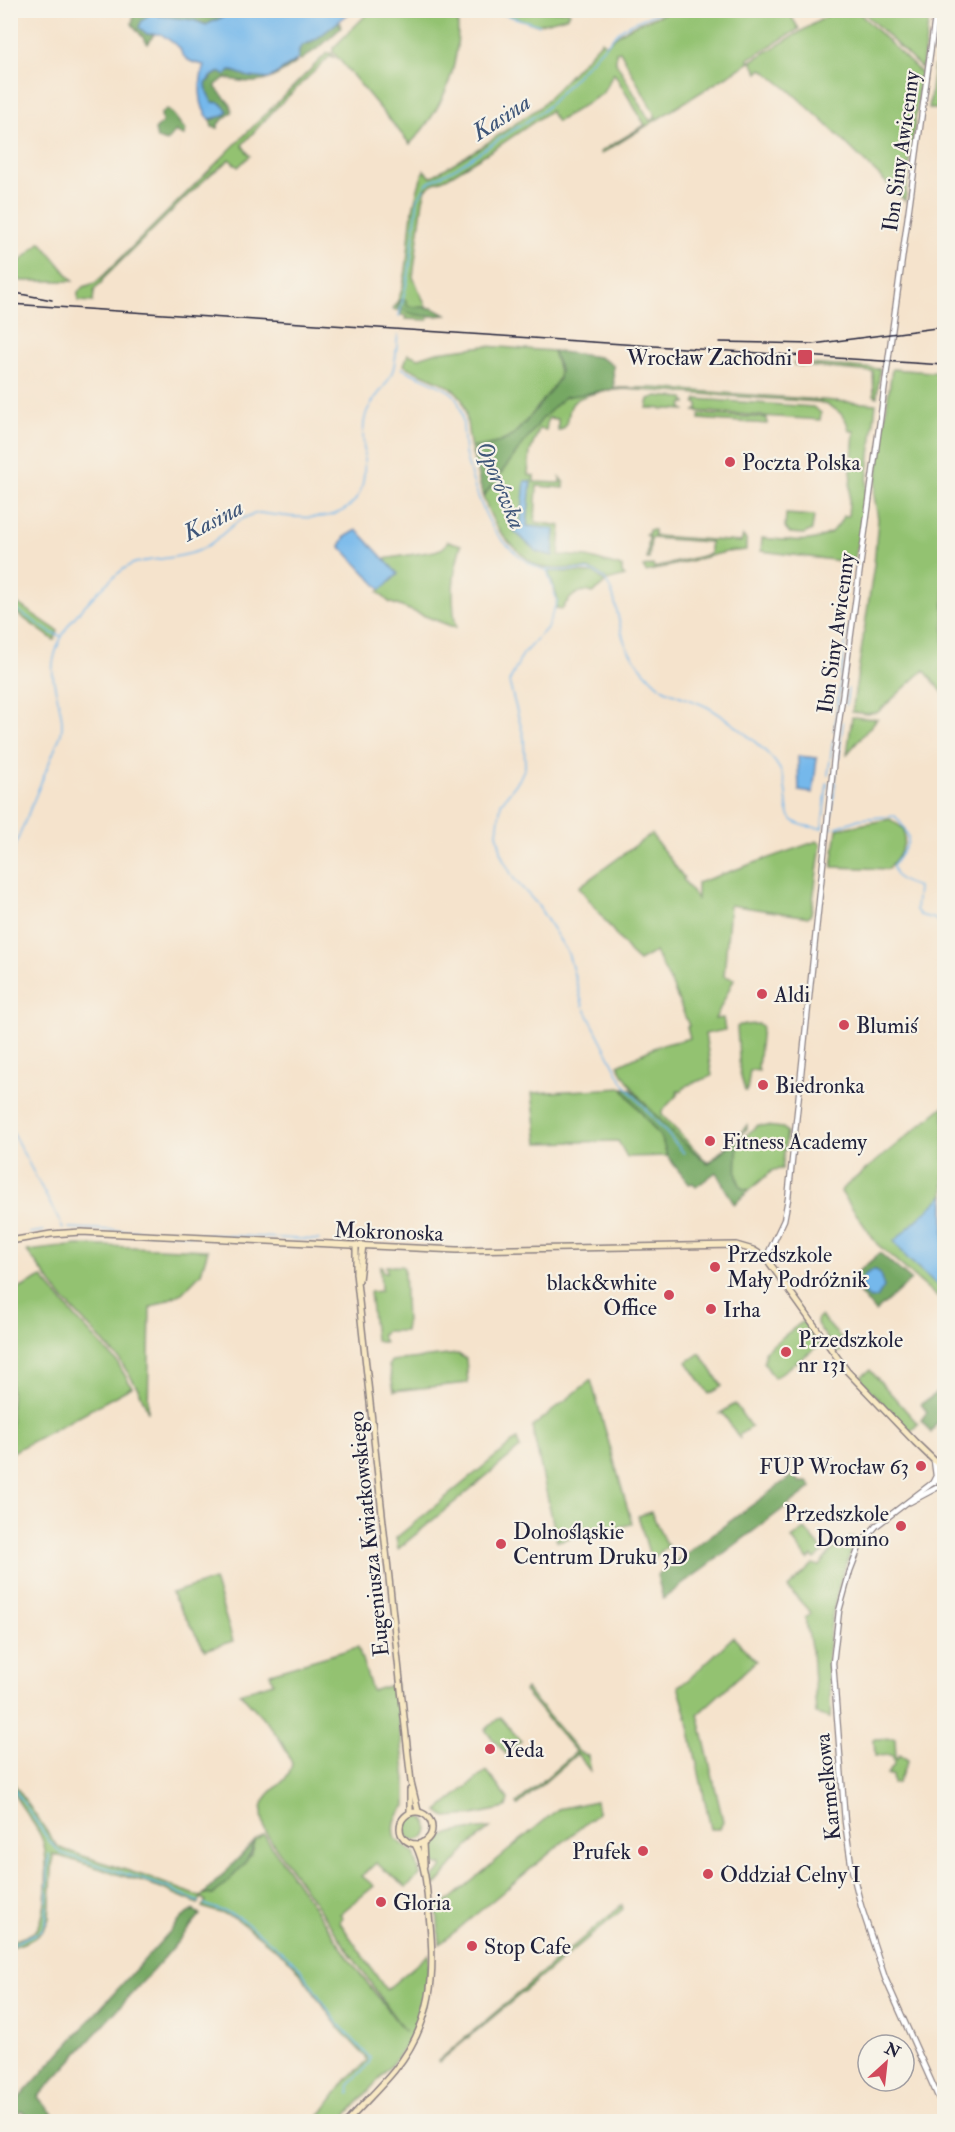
<svg xmlns="http://www.w3.org/2000/svg" width="955" height="2132" font-family="'IM FELL Double Pica',serif">
<style>
.green{fill:#93c271;stroke:#5a7256;stroke-width:1.5;fill-rule:evenodd}
.forest{fill:#76a863;stroke:#4c654f;stroke-width:1.5}
.water{fill:#75b8eb;stroke:#4c6d93;stroke-width:1.5}
.lines{fill:none;stroke-linecap:round;stroke-linejoin:round}
.stream{stroke:#75b8eb;stroke-width:1.5}
.tertiary-casing{stroke:#8c8284;stroke-width:7}
.secondary-casing{stroke:#8c8284;stroke-width:8}
.tertiary{stroke:#fff;stroke-width:4.5}
.secondary{stroke:#f8e8c3;stroke-width:5}
.rail{stroke:#22223b;stroke-width:1.5}
.poi-dot{fill:#d1495b;stroke:#f7f3e8;stroke-width:2}
.labels{text-anchor:middle;stroke-width:4.5;stroke-linejoin:round;paint-order:stroke}
.street-label{font-size:22px;fill:#22223b;stroke:#f7f3e8}
.poi-label{font-size:22px;fill:#22223b;stroke:#f7f3e8;text-anchor:start}
.water-label{font-size:24px;font-style:italic;fill:#3f5679;stroke:#f7f3e8}
</style>
<rect width="100%" height="100%" fill="#f7f3e8"/>
<filter id="ink" filterUnits="userSpaceOnUse"><feTurbulence type="fractalNoise" baseFrequency=".0167" numOctaves="2"/><feDisplacementMap in="SourceGraphic" scale="12" xChannelSelector="R" yChannelSelector="G"/><feConvolveMatrix kernelMatrix="1 2 1 2 8 2 1 2 1" color-interpolation-filters="sRGB"/></filter>
<filter id="wash" filterUnits="userSpaceOnUse"><feTurbulence type="fractalNoise" baseFrequency=".008" numOctaves="4" result="noise"/><feDisplacementMap in="SourceGraphic" scale="24" xChannelSelector="R" yChannelSelector="G"/><feGaussianBlur stdDeviation="1.35" result="paint"/><feColorMatrix in="noise" values="0 0 0 0 0 0 0 0 0 0 0 0 0 0 0 0 0 1.4 0 .05"/><feComposite in="paint" operator="in"/></filter>
<g filter="url(#wash)">
<rect width="100%" height="100%" fill="#f5e3cc"/>
<g class="green">
<path d="M371 10 457 11C462 62 445 107 410 144L333 52V48Z"/>
<polygon points="837,10 857,11 921,73 905,201 823,121 789,90 762,69 758,73 751,61"/>
<polygon points="568,11 570,13 566,17 537,25 496,11"/>
<path d="M671 11H788L799 29 748 59 750 62 601 154 600 152 645 125 614 73 602 94 557 122 550 111 497 147 448 177 432 184 426 189 423 200 413 277 426 306 430 310 428 320 406 319V316L401 315V311L393 309C408 289 408 245 411 221 414 203 418 186 424 170L431 177 481 147 540 107 602 41 606 45C626 25 645 21 671 11ZM620 51 655 115 656 117 650 121 616 62V52Z"/>
<polygon points="862,11 930,11 922,67 921,68"/>
<path d="M327 53H331L334 57 330 56 328 58 274 110 242 145 250 156 238 167 229 159C222 169 217 168 210 175 202 182 195 189 187 196L103 279 101 284C93 287 94 294 93 302L78 301V292L83 287 95 283 105 274Z"/>
<polygon points="934,66 944,67 944,109 929,109"/>
<polygon points="41,242 73,281 22,281 11,278 11,270"/>
<path d="M485 346 553 351 560 375C555 388 518 433 507 439 496 445 483 446 471 448 467 433 468 416 463 402 456 382 420 377 404 365L408 354 419 358 437 352Z"/>
<polygon points="794,363 880,369 877,397 874,395 873,372 794,365"/>
<polygon points="892,369 944,373 944,694 924,670 878,712 867,714 852,712 874,565 878,519 874,495"/>
<path d="M620 388H654L876 404 861 532 855 556 849 562 761 551 762 538C790 540 830 549 843 516H848L854 431H849C847 414 834 407 819 402L625 389C613 390 582 393 573 403 565 413 573 426 558 431V419L548 418 546 430 539 429 530 452 528 475 534 476V482L560 483V478L564 483V488L537 486 535 522 561 526 559 555 587 557 622 567V573L625 576 607 581C591 560 563 573 541 567 531 565 503 538 497 527 491 518 487 507 483 497 499 476 545 407 565 397 580 390 603 390 620 388Z"/>
<polygon points="657,396 684,398 686,403 683,403 682,409 686,410 647,408 649,399"/>
<polygon points="697,399 813,407 821,413 820,420 694,411 698,410 698,404 695,403"/>
<polygon points="700,414 767,418 767,424 699,419"/>
<polygon points="786,514 814,516 812,530 804,534 789,533 785,527"/>
<polygon points="649,530 654,530 654,536 741,542 743,536 746,540 746,550 726,552 646,572 643,567 653,565 654,568 710,554 710,542 651,538 649,559 647,559 649,536 645,535 649,533"/>
<path d="M448 541 461 545C452 577 451 595 456 628L389 602 378 592 398 574 383 559 435 551 443 548Z"/>
<path d="M548 571 593 573 597 574 605 583 593 593C580 587 569 598 562 609L556 608 557 596Z"/>
<polygon points="11,599 58,631 54,640 11,609"/>
<polygon points="852,717 877,719 847,754"/>
<path d="M890 819 904 829C907 846 899 856 888 869L832 867 837 829Z"/>
<path d="M651 834 684 878 683 879 697 899V883L817 841 821 844 811 914 808 917 730 905 724 976 734 979 715 1019 723 1018 725 1030 705 1034 712 1076 688 1085 681 1091 679 1090 677 1092 679 1093 662 1111V1115L708 1163 740 1134 747 1125V1129L741 1134 744 1137 758 1125 783 1128 787 1132 782 1169 773 1170 750 1190 743 1189C732 1178 738 1155 738 1141L731 1144 708 1164C674 1135 640 1105 618 1065L658 1046 690 1038 687 1027 689 1026 672 985 655 952 639 961 630 953 579 887Z"/>
<polygon points="759,1024 762,1026 758,1068 759,1071 750,1070 747,1091 745,1091 740,1073 737,1027 740,1025"/>
<polygon points="622,1088 662,1139 667,1156 627,1157 618,1141 538,1143 532,1093"/>
<polygon points="944,1106 944,1303 877,1244 841,1192 842,1189"/>
<polygon points="78,1245 208,1250 201,1273 182,1293 150,1308 148,1412 139,1390 119,1359 63,1299 27,1251"/>
<polygon points="380,1266 382,1266 383,1272 387,1272 386,1266 401,1266 404,1268 406,1324 405,1331 385,1331 384,1334 381,1335 385,1342 379,1342 375,1339 370,1292 381,1291"/>
<polygon points="42,1277 76,1318 117,1362 132,1387 11,1453 11,1293"/>
<polygon points="821,1316 848,1346 840,1352 836,1352 817,1324 817,1319"/>
<polygon points="803,1321 820,1345 774,1378 764,1363 765,1351"/>
<polygon points="700,1353 722,1386 709,1394 687,1362"/>
<polygon points="458,1354 466,1359 468,1383 394,1391 389,1365 391,1361"/>
<polygon points="870,1370 918,1424 911,1431 907,1431 862,1381 862,1376"/>
<polygon points="591,1380 632,1524 557,1541 532,1427"/>
<polygon points="735,1404 751,1427 739,1435 740,1439 722,1412 719,1414"/>
<polygon points="517,1439 520,1448 398,1549 396,1538"/>
<path d="M651 1512C657 1522 660 1536 668 1546L651 1560 638 1516Z"/>
<polygon points="805,1529 824,1552 815,1559 812,1556 808,1560 792,1539"/>
<path d="M851 1537 857 1539C838 1578 828 1623 828 1666 828 1682 832 1703 830 1718L816 1714 812 1651 805 1618 811 1613 788 1588 813 1564 819 1566 830 1552Z"/>
<polygon points="214,1580 233,1641 205,1650 171,1593"/>
<polygon points="733,1637 756,1661 698,1714 723,1821 720,1829 711,1829 686,1713 678,1686 688,1680"/>
<path d="M358 1647 372 1691 395 1684 406 1780V1806C395 1817 392 1824 396 1839L414 1853 420 1875 406 1887 376 1863 362 1876 374 1886 340 1914 343 1917 339 1921 386 1990 429 1954C429 2038 392 2063 341 2121H316L346 2080 367 2062 366 2057 339 2028 293 1963 236 1918 202 1907 206 1901 201 1898 198 1904 159 1887 53 1854 49 1918C43 1937 28 1942 11 1947V1941C19 1939 30 1936 36 1930 48 1917 49 1855 42 1839 34 1818 11 1800 10 1778L56 1845 62 1849 153 1879 201 1897 204 1894 213 1895 252 1854 255 1841 264 1835 355 1967 405 2032 267 1835C249 1785 285 1796 292 1764 283 1736 259 1714 240 1693L273 1683 270 1673Z"/>
<polygon points="526,1689 579,1752 588,1756 591,1772 577,1754 518,1805 517,1803 576,1752 524,1691"/>
<polygon points="500,1717 521,1741 506,1754 485,1730"/>
<polygon points="895,1738 896,1760 900,1755 908,1760 898,1783 893,1784 892,1775 887,1775 894,1765 893,1757 891,1755 875,1756 874,1739"/>
<polygon points="486,1771 508,1799 506,1808 473,1815 446,1817 438,1811"/>
<polygon points="596,1801 598,1813 440,1944 437,1910 558,1809"/>
<circle cx="416" cy="1828" r="12"/>
<path d="M490 1828 468 1847 435 1886 433 1877 442 1869V1865H437L433 1862C430 1828 466 1831 490 1828Z"/>
<polygon points="622,1905 623,1909 439,2062 438,2061"/>
</g>
<g class="forest">
<polygon points="143,11 248,11 231,13 207,25 193,20 183,20 157,15 147,34 154,34 148,44 132,24 134,14"/>
<polygon points="339,20 341,28 321,46 301,60 298,59 299,49 303,45 310,43"/>
<path d="M295 62H297L295 64C268 83 257 86 225 78L216 85V88L231 105 232 112 218 124V128L212 127 210 119H215L228 111 220 103 212 102 207 92 206 84C220 60 246 77 268 79Z"/>
<path d="M167 109C177 116 178 123 186 130L184 136 181 135 176 131 167 142 157 139 155 130 162 123 161 113Z"/>
<path d="M400 300H406L408 306 433 308 446 315C429 317 412 317 397 307Z"/>
<path d="M553 351 599 357 613 365 614 389 565 397 542 419 483 497 471 448C483 446 496 445 507 439 522 431 548 394 559 379L560 369Z"/>
<path d="M622 1088 631 1089 675 1135 708 1164 731 1144 738 1140C738 1155 732 1178 743 1189L750 1190 734 1204 716 1172 696 1187 693 1183 689 1184 667 1156 662 1139Z"/>
<polygon points="880,1253 911,1280 875,1312 856,1289 857,1286 852,1277"/>
<polygon points="943,1386 944,1387 944,1418 936,1424 931,1433 921,1420 927,1412 921,1404 937,1393"/>
<polygon points="793,1475 800,1482 808,1482 812,1487 663,1599 657,1575"/>
<path d="M255 1841C250 1864 230 1879 213 1895L204 1894Z"/>
<polygon points="194,1910 200,1915 165,1957 38,2097 59,2121 30,2121 26,2120 26,2114 21,2111 11,2121 11,2107 183,1917"/>
</g>
<g class="water">
<path d="M248 10 352 11 316 39 303 45 299 49 298 59 268 79 249 77 230 70 226 75 219 72 210 77 206 84 207 92 212 102 220 103 228 111 223 116 210 119C197 107 199 81 204 65 193 63 182 60 180 48L161 34H147L139 27 142 21 152 12 160 16 193 20 206 25 231 13Z"/>
<polygon points="525,481 531,481 527,526 555,529 553,556 537,552 514,531 521,523"/>
<polygon points="357,530 398,574 381,590 340,546 345,537"/>
<polygon points="798,756 817,758 813,793 799,791"/>
<polygon points="944,1195 944,1291 908,1259 894,1241"/>
<path d="M873 1270H876L880 1274 884 1287 877 1298 870 1299C863 1292 859 1285 864 1275Z"/>
</g>
<g class="lines">
<g class="stream">
<polyline points="489,10 539,25"/>
<polyline points="399,316 409,273 418,199 426,184 457,167 544,110 619,31 630,24 664,10"/>
<path d="M402 368C415 376 446 386 454 395 466 409 462 440 466 457 471 478 485 521 499 536 509 548 531 568 546 570 561 572 589 566 600 575 621 592 615 633 631 654 640 666 652 682 665 690 680 697 697 701 711 709 731 721 748 735 765 751 772 758 780 766 783 777 792 810 776 825 822 828L827 783"/>
<polyline points="547,570 557,601 547,628 523,654 509,682 524,738 525,767 519,780 501,803 497,833 503,859 514,879 537,904 568,953 583,1006"/>
<polyline points="10,605 51,633 61,636"/>
<polyline points="846,705 848,689"/>
<polyline points="834,731 847,631"/>
<polyline points="839,758 843,722"/>
<polyline points="828,775 833,740"/>
<path d="M837 827 859 819 895 816C916 840 909 842 893 866 895 881 906 883 918 887L916 910 920 915 935 919 944 928"/>
<polyline points="833,828 830,828 837,766"/>
<path d="M10 858 61 734C66 710 50 687 53 663 55 651 60 639 66 629 76 613 118 568 135 563 155 558 178 559 198 551 222 541 231 518 259 513 297 517 360 531 364 474 366 455 360 433 366 414 371 399 385 389 391 375 397 363 396 347 398 334"/>
<polyline points="585,1009 623,1083 684,1153"/>
<polyline points="10,1128 63,1228"/>
<polyline points="69,1228 319,1240"/>
<polyline points="30,1233 43,1231"/>
<polyline points="10,1237 13,1236"/>
<polyline points="10,1783 50,1842 61,1853 166,1887 199,1902"/>
<polyline points="204,1904 239,1917 296,1963 336,2021 370,2058 369,2064 349,2084 350,2094"/>
<polyline points="10,1945 41,1931 46,1922 49,1854"/>
<polyline points="10,2120 13,2117"/>
</g>
</g>
</g>
<g filter="url(#ink)">
<g class="lines">
<defs>
<g id="tertiary">
<polyline points="766,1258 784,1220 788,1199 834,758 936,10"/>
<polyline points="944,1476 931,1484 876,1526 860,1545 850,1571 839,1611 833,1663 845,1822 852,1870 861,1906 885,1978 944,2110"/>
<polyline points="933,1482 936,1476 934,1461"/>
<polyline points="910,1502 944,1484"/>
</g>
<g id="secondary">
<polyline points="10,1241 51,1234 81,1232 457,1250 736,1245 753,1250 766,1258 847,1371 915,1442 944,1470"/>
<polyline points="356,1245 356,1273 411,1782 418,1811"/>
<polyline points="359,1280 363,1245"/>
<circle cx="416" cy="1828" r="16"/>
<polyline points="410,1813 410,1790"/>
<polyline points="423,1842 424,1865"/>
<path d="M347 2122C362 2105 379 2089 394 2071 433 2023 436 1974 429 1915 427 1892 426 1865 415 1844"/>
</g>
</defs>
<use href="#tertiary" class="tertiary-casing"/>
<use href="#secondary" class="secondary-casing"/>
<use href="#tertiary" class="tertiary"/>
<use href="#secondary" class="secondary"/>
<g class="rail">
<polyline points="10,292 52,300"/>
<polyline points="10,304 944,365"/>
<polyline points="719,342 813,344 944,327"/>
</g>
</g>
</g>
<g class="poi-dot">
<rect x="797" y="349" width="16" height="16" rx="3"/>
<circle cx="730" cy="462" r="6"/>
<circle cx="762" cy="994" r="6"/>
<circle cx="844" cy="1025" r="6"/>
<circle cx="763" cy="1085" r="6"/>
<circle cx="710" cy="1141" r="6"/>
<circle cx="715" cy="1267" r="6"/>
<circle cx="669" cy="1295" r="6"/>
<circle cx="711" cy="1309" r="6"/>
<circle cx="786" cy="1352" r="6"/>
<circle cx="921" cy="1466" r="6"/>
<circle cx="901" cy="1526" r="6"/>
<circle cx="501" cy="1544" r="6"/>
<circle cx="490" cy="1749" r="6"/>
<circle cx="643" cy="1851" r="6"/>
<circle cx="708" cy="1874" r="6"/>
<circle cx="381" cy="1902" r="6"/>
<circle cx="472" cy="1946" r="6"/>
</g>
<g class="labels">
<g class="street-label">
<text transform="translate(900 151) rotate(-82)" y="8">Ibn Siny Awicenny</text>
<text transform="translate(835 633) rotate(-82)" y="8">Ibn Siny Awicenny</text>
<text transform="translate(389 1231) rotate(2)" y="8">Mokronoska</text>
<text transform="translate(368 1534) rotate(-96)" y="8">Eugeniusza Kwiatkowskiego</text>
<text transform="translate(827 1787) rotate(-96)" y="8">Karmelkowa</text>
</g>
<g class="poi-label">
<text x="792" y="365" text-anchor="end">Wrocław Zachodni</text>
<text x="742" y="470">Poczta Polska</text>
<text x="774" y="1002">Aldi</text>
<text x="856" y="1033">Blumiś</text>
<text x="775" y="1093">Biedronka</text>
<text x="722" y="1149">Fitness Academy</text>
<text x="727" y="1262">Przedszkole<tspan x="727" dy="25">Mały Podróżnik</tspan></text>
<text x="657" y="1290" text-anchor="end">black&amp;white<tspan x="657" dy="25">Office</tspan></text>
<text x="723" y="1317">Irha</text>
<text x="798" y="1347">Przedszkole<tspan x="798" dy="25">nr 131</tspan></text>
<text x="909" y="1474" text-anchor="end">FUP Wrocław 63</text>
<text x="889" y="1521" text-anchor="end">Przedszkole<tspan x="889" dy="25">Domino</tspan></text>
<text x="513" y="1539">Dolnośląskie<tspan x="513" dy="25">Centrum Druku 3D</tspan></text>
<text x="502" y="1757">Yeda</text>
<text x="631" y="1859" text-anchor="end">Prufek</text>
<text x="720" y="1882">Oddział Celny I</text>
<text x="393" y="1910">Gloria</text>
<text x="484" y="1954">Stop Cafe</text>
</g>
<g class="water-label">
<text transform="translate(501 117) rotate(-33)" y="8">Kasina</text>
<text transform="translate(501 485) rotate(67)" y="8">Oporówka</text>
<text transform="translate(213 520) rotate(-27)" y="8">Kasina</text>
</g>
</g>
<rect width="955" height="2132" fill="none" stroke="#f7f3e8" stroke-width="36"/>
<g transform="translate(886 2063) rotate(27)"><circle r="28" fill="#f7f3e8" stroke="#a29fa3" stroke-width="1.5"/>
<path d="M0-4.5L10 22L0 15L-10 22Z" fill="#d1495b"/>
<text y="-9" font-size="16" font-weight="bold" text-anchor="middle" fill="#22223b">N</text>
</g>
</svg>
